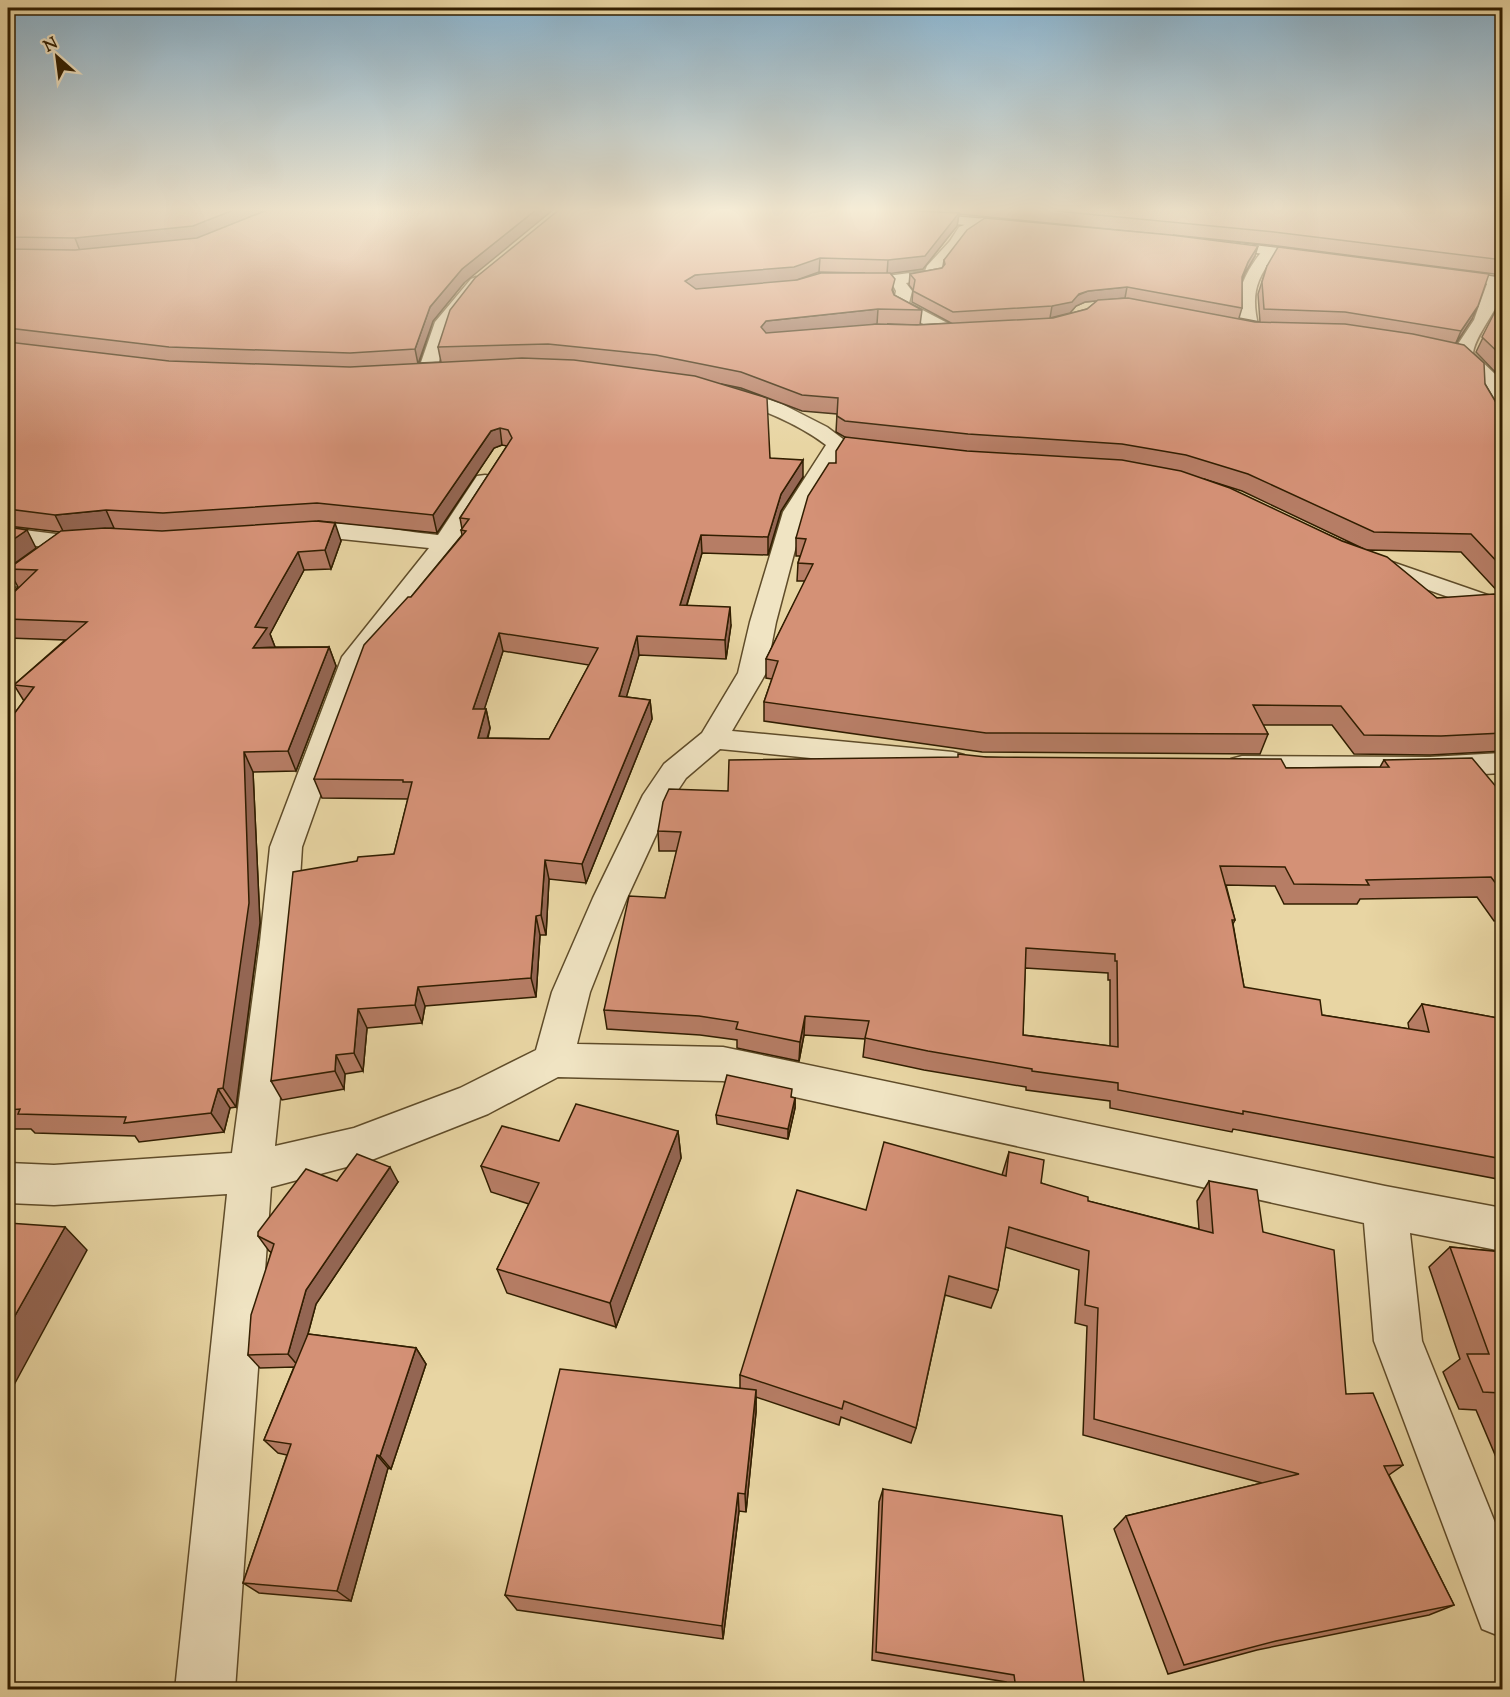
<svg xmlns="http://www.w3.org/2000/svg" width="1510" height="1697" font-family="'Sorts Mill Goudy',serif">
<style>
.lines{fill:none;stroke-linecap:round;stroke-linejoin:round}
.street-casing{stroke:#5f4c29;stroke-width:3}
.secondary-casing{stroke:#311e00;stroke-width:3}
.street{fill:#f0e4c3;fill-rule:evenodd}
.secondary{fill:#f0e4c3;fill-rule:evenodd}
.wall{fill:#b67d65;stroke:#311e00;stroke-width:1.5;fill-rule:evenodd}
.shaded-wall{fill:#946653;stroke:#311e00;stroke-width:1.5}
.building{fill:#d49176;stroke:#311e00;stroke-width:1.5;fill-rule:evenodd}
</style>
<rect width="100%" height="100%" fill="#e8d5a3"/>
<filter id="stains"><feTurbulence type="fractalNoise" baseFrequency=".00333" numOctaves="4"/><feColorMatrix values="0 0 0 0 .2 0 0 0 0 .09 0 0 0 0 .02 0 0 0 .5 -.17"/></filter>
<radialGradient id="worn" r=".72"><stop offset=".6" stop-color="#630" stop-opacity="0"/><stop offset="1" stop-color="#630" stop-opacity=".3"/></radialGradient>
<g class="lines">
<defs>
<g id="street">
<path d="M982 218 987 219 989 222C983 228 973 229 968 235 958 246 950 258 940 270L942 274 939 277 906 283 912 291 909 303 955 327 957 331 955 335H943L895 308 893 305 896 291 893 285H850L842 280 850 275 887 276 925 271 927 266 950 241 959 227Z"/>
<path d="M1270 247 1277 251C1256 280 1250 293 1259 329L1257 333H1245C1230 309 1241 280 1256 259 1260 254 1263 248 1270 247Z"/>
<path d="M1496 276 1501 278C1508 303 1476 330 1473 353L1497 376V399L1502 407V428L1495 426 1479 399V377L1458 358 1442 354 1439 350 1442 346 1456 347 1474 320 1488 281Z"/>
<polygon points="476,277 484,282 451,323 436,371 433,375 421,375 418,371 435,322 471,279"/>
<path d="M726 385 782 404 827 427 843 439 893 446 896 450 893 454 886 456 843 451 805 512 776 622 766 673 732 731 953 752 964 755 968 762 964 769 953 772 720 749 686 778 674 796 627 898 590 992 577 1044 723 1047 1385 1186 1502 1208V1251L1410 1233 1422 1341 1502 1540V1637L1482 1629 1374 1341 1364 1223 723 1081 558 1077 488 1114 369 1161 271 1187 235 1690H175L227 1194 54 1205 8 1203V1163L54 1165 232 1153 260 942 270 847 342 657 429 548 322 537 293 539 285 537 281 532 285 527C328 516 393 531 438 535L477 476 485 475 493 476 496 481 453 548 369 658 302 847 296 942 275 1146 354 1128 460 1088 536 1050 552 992 593 898 643 795 664 764 702 733 738 673 750 622 783 512 826 445C794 421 757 408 719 395L717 391 719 387Z"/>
<polygon points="8,528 64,535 95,531 103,533 107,538 103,543 61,549 63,552 59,557 17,586 8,588 8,570 44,547 8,542"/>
<polygon points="1369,554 1502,600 1502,616 1361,566 1357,561 1361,556"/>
<polygon points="1502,753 1502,773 1430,777 1242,776 1231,773 1227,766 1231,759 1242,756 1430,757"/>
</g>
<g id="secondary">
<polygon points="914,213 1024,222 1031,226 1024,230 909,220 907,217"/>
<polygon points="1213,240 1320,253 1327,257 1320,261 1208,247 1206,244 1208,241"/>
<polygon points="1442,268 1502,278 1502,286 1437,276 1434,273"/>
</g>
</defs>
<use href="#street" class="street-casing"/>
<use href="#secondary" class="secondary-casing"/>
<use href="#street" class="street"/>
<use href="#secondary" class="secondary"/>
</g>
<g class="wall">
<path d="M8 209 464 283 433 321 419 363 441 362 438 347 950 213 893 209H1503V276L1502 275 1269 245 1173 235 1255 256 1245 273 1242 279V308L1239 318 1260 322 1258 294 1267 266 1472 319 1456 343 1485 384 1501 411H1503V751L1430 755 1354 754 1332 725H1263L1268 734 1260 754 982 752 764 721V702L772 679 766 678V659L805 581H797L798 563 800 556H796V538L836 463 845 437 836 432 837 414 802 411 741 388 722 384 770 458 803 477 781 511 768 555 702 553 687 605 731 625 726 659 639 655 626 697 650 700 652 719 586 883 549 879 546 935H540L536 997 425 1006 422 1023 367 1028 363 1071 345 1074 344 1089 282 1100 271 1081 357 861 394 854 408 799 322 798 314 779 411 597 462 535 461 530 462 529 460 518 507 446 502 445 494 448 437 533 319 521 341 541 331 569 304 570 270 634 275 647H329L336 666 296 771 253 772 260 923 236 1107 230 1108 224 1132 139 1142 135 1136 35 1133 31 1129H8V722L24 701 14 685 65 640 8 638V598L18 587 8 569 60 532 8 526ZM959 214 1167 235 944 260 943 266 942 268 910 274 909 285 913 290 912 302 951 323 917 325 887 324 920 325 922 310 894 295 889 273 923 269 957 226ZM819 272 865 273 794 281ZM1097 301 1087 309 1053 318H1050L1070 313 1076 306 1085 302ZM1204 479 1242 491 1364 549 1342 541ZM1367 550 1461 552 1502 596 1437 598ZM503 651 589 665 549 739 488 738 490 728 486 709H484Z"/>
<polygon points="1503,296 1503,410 1499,376 1476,352"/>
<path d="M986 757 1286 768 1380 767 1384 760 1502 795 1503 920 1494 921 1477 897 1360 899 1357 904H1284L1275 886 1226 885 1235 920 1233 924 1244 987 1322 1015 1409 1029 1408 1023 1422 1004 1503 1019V1180L1233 1129 1232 1132 1110 1108V1101L1026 1090V1087L924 1070 863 1057 865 1039 804 1035 799 1061 737 1048V1040L700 1035 607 1029 604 1010 665 898 677 851H659L658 831 728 791ZM1025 968 1108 973V980H1110V1046L1023 1035Z"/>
<polygon points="1503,768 1503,782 1497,775"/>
<polygon points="792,1098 795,1098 795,1108 788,1139 717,1124 716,1115"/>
<polygon points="678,1131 681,1158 616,1327 507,1293 497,1269 529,1204 491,1192 481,1166 559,1141"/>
<polygon points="1009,1152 1041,1183 1088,1201 1199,1229 1197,1201 1209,1181 1263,1232 1346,1394 1403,1465 1389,1475 1454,1605 1429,1615 1257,1650 1168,1674 1114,1529 1126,1516 1262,1483 1083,1435 1087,1326 1075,1323 1079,1270 1005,1247 998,1290 991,1308 945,1295 916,1428 911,1443 841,1417 839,1425 756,1397 756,1412 746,1512 739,1511 723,1639 517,1610 505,1595 740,1388 740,1375 866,1210 1002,1175"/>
<polygon points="337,1181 398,1182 316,1304 308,1334 416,1348 426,1364 391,1469 388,1468 351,1601 259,1593 243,1583 287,1455 278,1453 264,1440 294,1367 260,1368 248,1355 271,1252 269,1251 258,1236"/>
<polygon points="1450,1247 1503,1252 1503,1465 1499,1464 1476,1410 1459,1409 1443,1372 1460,1359 1429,1267"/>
<polygon points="883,1489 1085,1689 1006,1689 1006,1682 872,1660 879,1502"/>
</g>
<g class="shaded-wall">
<polygon points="236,209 269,209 197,239 80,251 75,238"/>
<polygon points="537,209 554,209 464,283 433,321 418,364 415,349 430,307 462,269"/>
<polygon points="959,213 957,226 923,269 887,274 888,260"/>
<polygon points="1258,246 1255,256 1245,273 1239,288 1248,262"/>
<polygon points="820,258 819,272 794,281 686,295 685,281 695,275"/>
<polygon points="1127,287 1125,298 1085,302 1076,306 1070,313 1050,318 1052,306 1088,291"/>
<polygon points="1478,306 1472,319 1455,345 1461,331"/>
<polygon points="878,309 877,324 761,342 761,327 766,321"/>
<polygon points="500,428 502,445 494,448 437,533 433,515 491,431"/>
<polygon points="803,460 803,477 781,511 768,555 768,537 781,494"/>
<polygon points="106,510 114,528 64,533 55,515"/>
<polygon points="335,523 341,541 331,569 325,550"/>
<polygon points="27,530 36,548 8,568 8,543"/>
<polygon points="701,535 702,553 681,624 680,605"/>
<polygon points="298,552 304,570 270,634 275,647 253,648 255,627"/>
<polygon points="730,607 731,625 726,659 725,640"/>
<polygon points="499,633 503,651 478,729 473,709"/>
<polygon points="637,636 639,655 621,715 619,696"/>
<polygon points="329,647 336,666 296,771 288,751"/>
<polygon points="650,700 652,719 586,883 582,864"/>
<polygon points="486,709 490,728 482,757 478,738"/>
<polygon points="244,752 253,772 260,923 236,1107 223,1088"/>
<polygon points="545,860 549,879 546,935 541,915"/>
<polygon points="536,916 540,935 536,997 531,978"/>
<polygon points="418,987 425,1006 422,1023 415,1005"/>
<polygon points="358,1009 367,1028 363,1071 354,1053"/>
<polygon points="805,1016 804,1035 799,1061 800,1042"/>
<polygon points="336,1055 345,1074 344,1089 335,1071"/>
<polygon points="218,1089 230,1108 224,1132 211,1113"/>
<polygon points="795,1098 795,1108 788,1139 788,1129"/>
<polygon points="678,1131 681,1158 616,1327 610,1303"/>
<polygon points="390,1167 398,1182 316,1304 299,1367 288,1354 306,1290"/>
<polygon points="65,1227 87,1250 8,1396 8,1328"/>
<polygon points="416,1348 426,1364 391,1469 380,1456"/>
<polygon points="756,1390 756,1412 746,1512 745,1494"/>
<polygon points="377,1455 388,1468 351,1601 337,1591"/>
<polygon points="738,1493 739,1511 723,1639 722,1626"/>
</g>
<g class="building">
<polygon points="8,209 236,209 193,226 75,238 8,237"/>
<polygon points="270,209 537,209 462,269 430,307 415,349 350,353 169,347 8,328 8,249 75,250 197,238"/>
<polygon points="560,209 872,209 959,213 925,256 888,260 820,258 794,267 695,275 685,281 696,289 797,280 821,273 890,273 895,279 892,290 894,295 922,310 878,309 766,321 761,327 766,333 878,324 917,325 1053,318 1087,309 1098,300 1128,298 1255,322 1345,324 1413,334 1464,345 1484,363 1485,384 1501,411 1503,411 1503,568 1471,534 1374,532 1248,474 1186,455 1122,444 968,434 845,421 837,416 838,398 802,395 741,372 656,355 548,344 438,347 450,310 475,278"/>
<polygon points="1035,209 1503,209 1503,260 1274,232"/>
<polygon points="985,218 1171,235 1258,246 1248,262 1242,277 1242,308 1127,287 1088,291 1079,294 1072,302 1052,306 953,312 913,291 915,280 910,274 942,268 945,264 944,260 967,230"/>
<polygon points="1278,247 1489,274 1478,306 1461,331 1345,312 1264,309 1262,282 1267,266"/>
<polygon points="1503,296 1503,357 1482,337"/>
<path d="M8 342 169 361 350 367 522 358 574 360 695 376 767 398 770 458 803 460 781 494 768 537 701 535 680 605 730 607 725 640 637 636 619 696 650 700 582 864 545 860 541 915 536 916 531 978 418 987 415 1005 358 1009 354 1053 336 1055 335 1071 271 1081 293 872 357 861 358 857 394 854 412 782H403V780L314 779 364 645 408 597H411L466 531 461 530 469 519 460 518 512 438 508 430 500 428 491 431 433 515 317 503 163 513 106 510 55 515 8 509ZM499 633 598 648 549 739 478 738 486 709H473Z"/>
<polygon points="845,437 967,451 1122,460 1181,471 1230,488 1342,541 1387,557 1437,598 1494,594 1503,597 1503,733 1441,736 1364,735 1341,706 1253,705 1268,734 986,733 764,702 778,661 766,659 813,564 798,563 806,539 796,538 808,496 829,463 836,463 836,451"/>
<polygon points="316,521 335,523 325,550 298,552 255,627 267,628 253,648 329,647 288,751 244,752 249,903 223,1088 218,1089 211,1113 124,1123 126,1117 18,1114 20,1109 8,1110 8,722 34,687 14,685 87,622 8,619 8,598 37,570 8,569 61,531 105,528 162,531"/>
<polygon points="8,527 27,530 8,543"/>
<path d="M958 754 986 757 1281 759 1286 768 1389 767 1384 760 1472 758 1503 795V893L1491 877 1366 880 1369 885 1294 884 1285 867 1220 866 1235 920H1232L1244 987 1320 1000 1322 1015 1429 1032 1422 1004 1503 1019V1159L1243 1111V1114L1118 1090V1083L1032 1071V1069L928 1051 865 1038 869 1021 805 1016 800 1042 736 1029 738 1022 699 1016 604 1010 629 896 665 898 681 832 658 831 663 802 669 789 728 791 729 760 958 757ZM1026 948 1115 954V961H1117L1118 1047 1023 1035Z"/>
<polygon points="727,1075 792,1089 791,1097 795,1098 788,1129 716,1115"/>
<polygon points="576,1104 678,1131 610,1303 497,1269 539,1183 481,1166 502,1126 559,1141"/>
<polygon points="884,1142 1006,1176 1009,1152 1044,1160 1041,1183 1088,1197 1088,1201 1213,1233 1209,1181 1257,1190 1263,1232 1334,1250 1346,1394 1373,1393 1403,1465 1384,1466 1454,1605 1276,1641 1184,1665 1126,1516 1299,1474 1094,1419 1098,1308 1085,1305 1089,1251 1009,1227 998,1290 949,1276 916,1428 844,1401 842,1409 740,1375 797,1190 866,1210"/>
<polygon points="357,1154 390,1167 306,1290 288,1354 248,1355 251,1315 274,1244 258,1236 258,1232 306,1169 337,1181"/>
<polygon points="8,1223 65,1227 8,1328"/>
<polygon points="1450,1247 1503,1252 1503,1396 1501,1393 1483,1392 1467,1354 1489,1354"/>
<polygon points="308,1334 416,1348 380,1456 377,1455 337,1591 243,1583 291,1444 264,1440"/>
<polygon points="560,1369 756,1390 745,1494 738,1493 722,1626 505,1595"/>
<polygon points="883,1489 1062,1516 1085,1689 1016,1689 1014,1675 876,1652"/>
</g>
<linearGradient id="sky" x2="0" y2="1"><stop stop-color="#89b5d2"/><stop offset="0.47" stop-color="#f5ecd6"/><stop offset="1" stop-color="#f5ecd6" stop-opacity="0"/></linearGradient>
<rect width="1510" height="446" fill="url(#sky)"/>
<rect width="1510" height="1697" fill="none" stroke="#e8d5a3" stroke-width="30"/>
<rect x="9" y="9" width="1492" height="1679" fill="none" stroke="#311e00" stroke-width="3"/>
<rect x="15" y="15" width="1480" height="1667" fill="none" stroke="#311e00" stroke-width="1.5"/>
<g transform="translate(57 57) rotate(332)" stroke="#f0e4c3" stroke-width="4.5" paint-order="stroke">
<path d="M0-4.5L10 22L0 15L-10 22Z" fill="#311e00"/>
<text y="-9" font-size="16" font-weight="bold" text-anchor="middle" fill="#311e00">N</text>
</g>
<rect width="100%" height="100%" filter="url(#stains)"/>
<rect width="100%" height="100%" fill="url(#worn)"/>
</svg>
